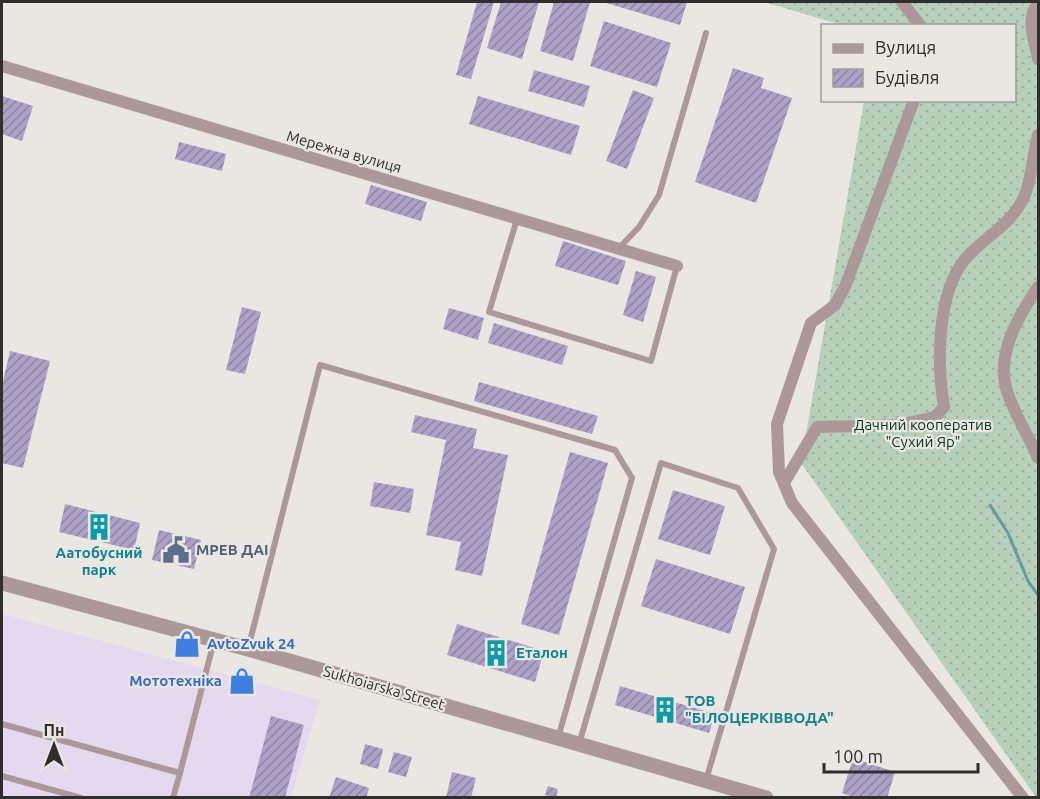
<svg xmlns="http://www.w3.org/2000/svg" width="1040" height="799" font-family="Ubuntu,sans-serif">
<style>
.commercial{fill:#e4d9ee}
.garden{fill:url(#garden-dots)}
.lines{fill:none;stroke-linecap:round;stroke-linejoin:round}
.stream{stroke:#679aa1;stroke-width:3}
.building{fill:url(#building-hatch)}
.service{stroke:#ad9899;stroke-width:6}
.minor{stroke:#ad9899;stroke-width:12}
.tertiary{stroke:#ad9899;stroke-width:15}
.labels{text-anchor:middle;stroke-width:4.5;stroke-linejoin:round;paint-order:stroke}
.street-label{font-size:15px;fill:#2f2e2c;stroke:#eae7e3}
.park-label{font-size:15px;fill:#013a14;stroke:#eae7e3}
.service-label{font-size:15px;font-weight:bold;fill:#4e5e75;stroke:#eae7e3;text-anchor:start}
.culture-label{font-size:15px;font-weight:bold;fill:#0d838f;stroke:#eae7e3;text-anchor:start}
.shop-label{font-size:15px;font-weight:bold;fill:#366cbe;stroke:#eae7e3;text-anchor:start}
</style>
<defs>
<pattern id="garden-dots" width="8" height="8" patternUnits="userSpaceOnUse" patternTransform="scale(1.5)"><rect width="8" height="8" fill="#b6d0b9"/><path d="M2 2h.1M6 6h.1" fill="none" stroke="#9db39f" stroke-width="1.8" stroke-linecap="round"/></pattern>
<pattern id="building-hatch" width="6" height="6" patternUnits="userSpaceOnUse" patternTransform="scale(1.5)"><rect width="6" height="6" fill="#ada1c7"/><path d="M-1 1l2-2M0 6l6-6M5 7l2-2" fill="none" stroke="#8d84a2"/></pattern>
</defs>
<rect width="100%" height="100%" fill="#eae7e3"/>
<polygon class="commercial" points="2,614 320,700 291,797 15,798 2,794"/>
<polygon class="garden" points="764,2 1038,2 1038,797 1036,797 801,463 864,101 1014,100 1014,26 842,25"/>
<g class="lines">
<polyline class="stream" points="990,505 1008,533 1028,581 1038,595"/>
</g>
<g class="building">
<polygon points="477,2 494,2 471,79 456,75"/>
<polygon points="501,2 539,2 522,59 487,48"/>
<polygon points="554,2 590,2 573,61 540,51"/>
<polygon points="603,2 687,2 680,25"/>
<polygon points="604,21 671,43 657,87 590,66"/>
<polygon points="733,68 764,78 761,88 792,98 756,203 695,182"/>
<polygon points="534,70 590,86 584,107 528,91"/>
<polygon points="633,90 654,98 627,169 606,161"/>
<polygon points="2,96 33,106 22,141 2,134"/>
<polygon points="478,96 580,126 571,155 469,124"/>
<polygon points="179,142 226,154 222,171 175,159"/>
<polygon points="371,185 427,202 421,221 365,204"/>
<polygon points="563,241 626,261 618,285 555,266"/>
<polygon points="636,271 656,277 643,322 623,315"/>
<polygon points="242,307 261,312 245,374 226,370"/>
<polygon points="449,308 484,318 478,340 443,329"/>
<polygon points="494,323 568,346 562,365 488,343"/>
<polygon points="10,351 50,361 23,468 2,463 2,386"/>
<polygon points="479,382 598,416 592,434 474,401"/>
<polygon points="415,415 477,429 473,448 508,455 482,576 455,570 461,542 426,535 446,440 411,432"/>
<polygon points="570,452 608,463 559,635 521,624"/>
<polygon points="374,482 414,489 410,513 370,506"/>
<polygon points="673,490 725,506 710,555 658,539"/>
<polygon points="65,504 140,523 134,550 59,532"/>
<polygon points="159,530 201,540 194,569 152,560"/>
<polygon points="656,559 745,587 730,634 641,606"/>
<polygon points="457,624 544,651 535,682 447,655"/>
<polygon points="620,686 715,714 709,733 615,705"/>
<polygon points="271,716 304,725 285,798 249,798"/>
<polygon points="365,744 383,749 378,769 360,764"/>
<polygon points="394,752 412,757 406,777 388,772"/>
<polygon points="853,758 895,772 887,798 856,798 842,793"/>
<polygon points="452,772 476,778 471,798 446,798"/>
<polygon points="336,777 369,788 366,798 329,798"/>
<polygon points="548,786 558,789 556,798 545,795"/>
</g>
<g class="lines">
<g class="service">
<polyline points="517,219 489,312 651,361 677,266"/>
<polyline points="619,248 639,227 659,195 706,33"/>
<polyline points="248,649 320,365 615,450 632,478 558,738"/>
<polyline points="2,724 180,773 173,798"/>
<polyline points="579,744 661,463 738,488 774,549 706,780"/>
<polyline points="180,773 214,641"/>
<polyline points="2,776 81,798"/>
</g>
<g class="minor">
<polyline points="902,2 921,26"/>
<path d="M1038 3C1025 20 1035 41 1038 59"/>
<polyline points="2,66 677,266"/>
<polyline points="914,100 845,287 835,305 811,323 777,424 779,472 792,503 1023,798"/>
<path d="M1038 287C1019 315 995 355 1007 391 1014 414 1029 436 1038 458"/>
<path d="M784 483 817 427 899 425 935 417 944 407C937 365 936 291 967 257 985 237 1013 223 1024 197 1032 179 1033 154 1038 135"/>
</g>
<polyline class="tertiary" points="2,583 248,649 766,798"/>
</g>
<defs>
<symbol id="building-bare" viewBox="-9 -9 18 18"><path d="M-4-6H4V6H1V3H-1V6H-4ZM-2.5-4.3h1.7v1.8h-1.7ZM.8-4.3h1.7v1.8H.8ZM-2.5-1h1.7V.8h-1.7ZM.8-1h1.7V.8H.8Z" fill="#0f9aa8" stroke="#eae7e3" stroke-width="2.5" paint-order="stroke"/></symbol>
<symbol id="civic-bare" viewBox="-9 -9 18 18"><path d="M-.6-6.5H3V-4.5H.6V-3L4-1V1h2V6H-6V1h2V-1L-.6-3ZM-1.2 2.5V6h2.4V2.5Z" fill="#5c6f8a" stroke="#eae7e3" stroke-width="2.5" paint-order="stroke"/></symbol>
<symbol id="shop-bare" viewBox="-9 -9 18 18"><path d="M-5-2.5h2.3a2.7 3.5 0 0 1 5.4 0H5L5.5 6h-11ZM-1.5-2.5h3a1.5 2.3 0 0 0-3 0Z" fill="#3f7fe0" stroke="#eae7e3" stroke-width="2.5" paint-order="stroke"/></symbol>
</defs>
<g fill-rule="evenodd">
<use href="#building-bare" x="80" y="508" width="38" height="38"/>
<use href="#civic-bare" x="157" y="531" width="38" height="38"/>
<use href="#shop-bare" x="168" y="625" width="38" height="38"/>
<use href="#building-bare" x="477" y="634" width="38" height="38"/>
<use href="#shop-bare" x="223" y="662" width="38" height="38"/>
<use href="#building-bare" x="646" y="691" width="38" height="38"/>
</g>
<g class="labels">
<g class="street-label">
<text transform="translate(344 152) rotate(16)" y="5">Мережна вулиця</text>
<text transform="translate(384 688) rotate(16)" y="5">Sukhoiarska Street</text>
</g>
<g class="park-label">
<text x="923" y="430">Дачний кооператив<tspan x="923" dy="17">"Сухий Яр"</tspan></text>
</g>
<g class="service-label">
<text x="196" y="555">МРЕВ ДАІ</text>
</g>
<g class="culture-label">
<text x="99" y="558" text-anchor="middle">Аатобусний<tspan x="99" dy="17">парк</tspan></text>
<text x="516" y="658">Еталон</text>
<text x="685" y="706">ТОВ<tspan x="685" dy="17">"БІЛОЦЕРКІВВОДА"</tspan></text>
</g>
<g class="shop-label">
<text x="207" y="649">AvtoZvuk 24</text>
<text x="222" y="686" text-anchor="end">Мототехніка</text>
</g>
</g>
<rect width="1040" height="799" fill="none" stroke="#2f2e2c" stroke-width="6"/>
<rect x="821" y="24" width="195" height="78" fill="#eae7e3" stroke="#9f9d9a" stroke-width="1.5"/>
<rect x="833" y="44" width="30" height="9" fill="#ad9899" stroke="#9f9d9a" stroke-width="1.5"/>
<text x="875" y="54" font-size="18" fill="#2f2e2c">Вулиця</text>
<rect x="833" y="69" width="30" height="18" fill="url(#building-hatch)" stroke="#9f9d9a" stroke-width="1.5"/>
<text x="875" y="84" font-size="18" fill="#2f2e2c">Будівля</text>
<g transform="translate(54 745)" stroke="#eae7e3" stroke-width="4.5" paint-order="stroke">
<path d="M0-4.5L10 22L0 15L-10 22Z" fill="#2f2e2c"/>
<text y="-9" font-size="16" font-weight="bold" text-anchor="middle" fill="#2f2e2c">Пн</text>
</g>
<path d="M824 763v9h154v-9" fill="none" stroke="#2f2e2c" stroke-width="3"/>
<text x="833" y="763" font-size="18" fill="#2f2e2c" stroke="#eae7e3" stroke-width="4.5" paint-order="stroke">100 m</text>
</svg>
